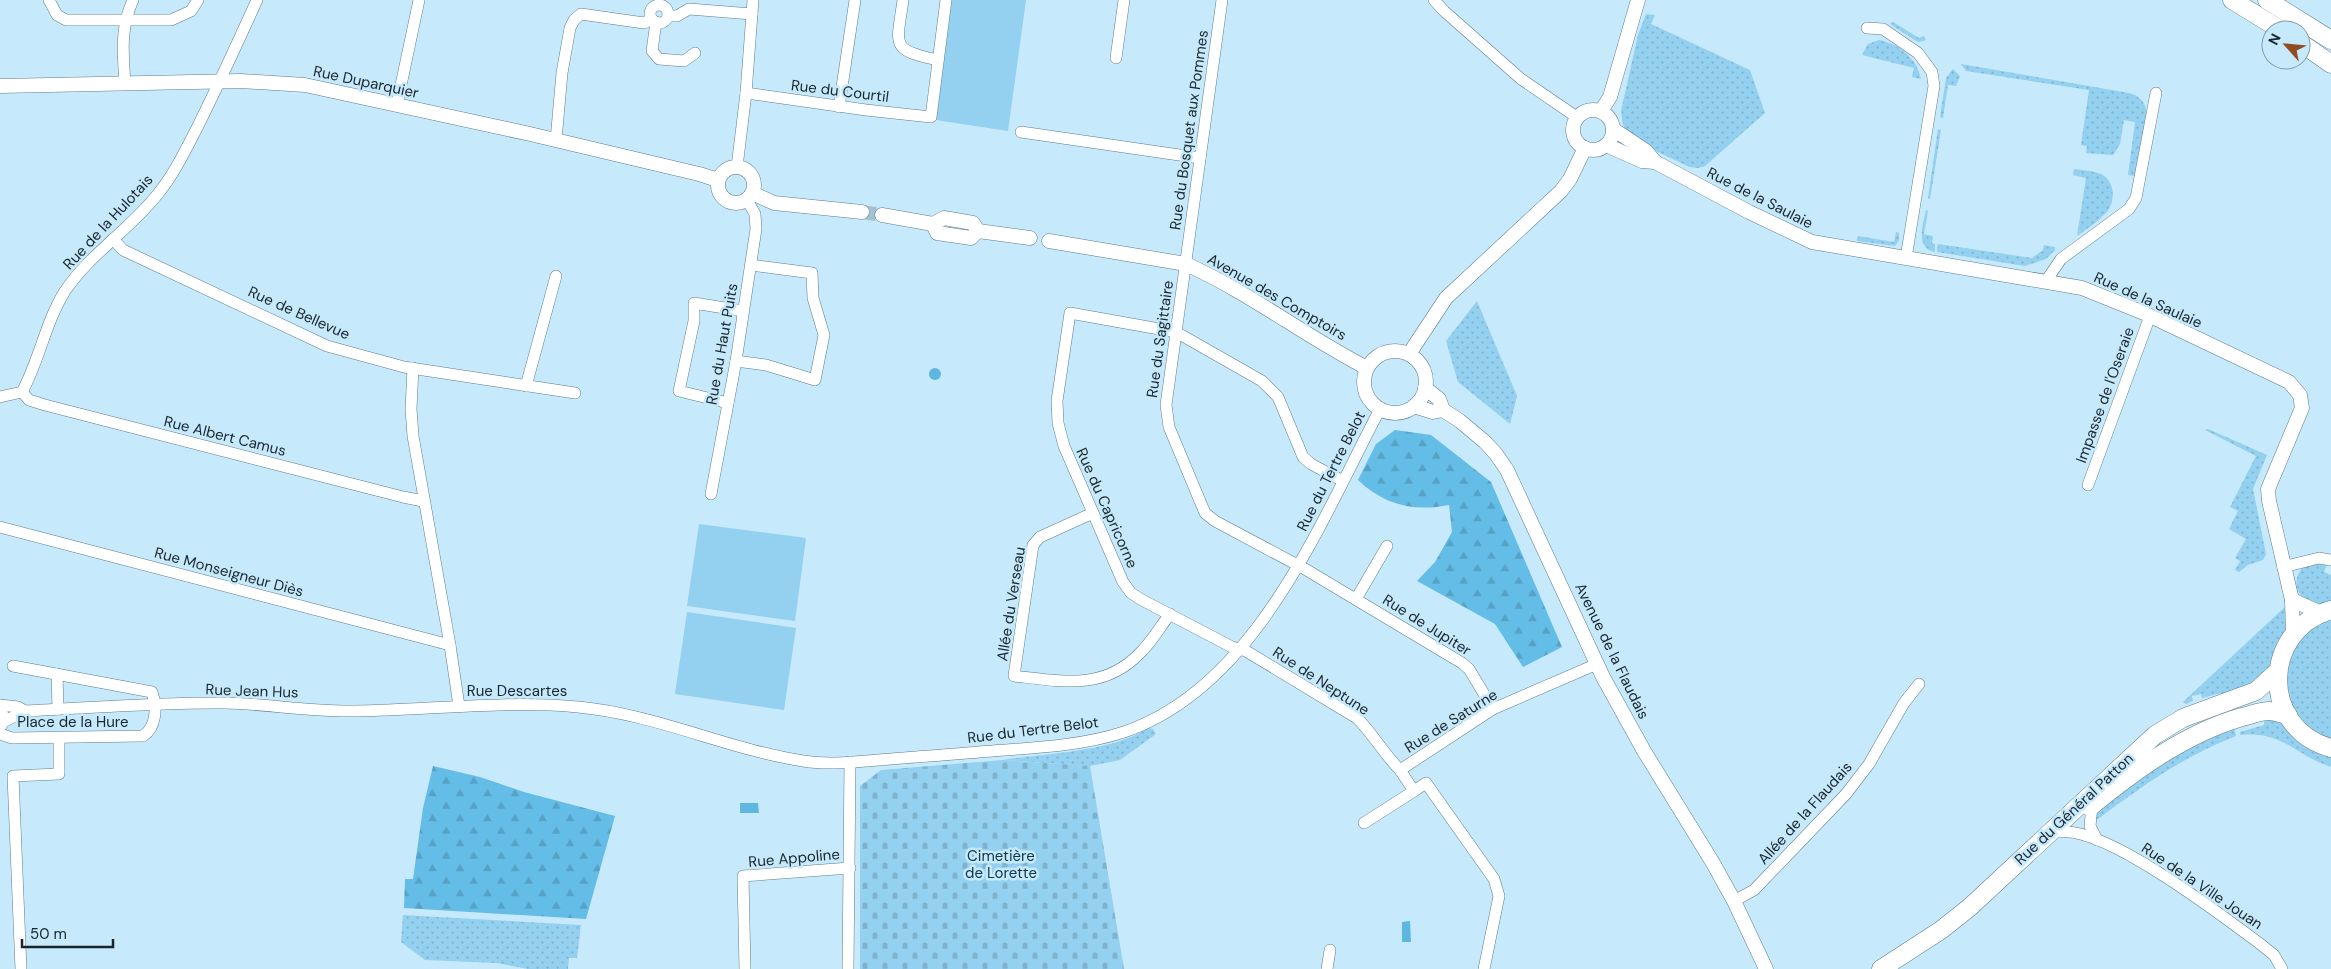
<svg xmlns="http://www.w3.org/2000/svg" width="2331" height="969" font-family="'DM Sans',sans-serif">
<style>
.grass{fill:url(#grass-dots)}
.forest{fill:url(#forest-firs)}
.cemetery{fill:url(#cemetery-stones)}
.garden{fill:#94d0ef}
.water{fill:#5db7e0}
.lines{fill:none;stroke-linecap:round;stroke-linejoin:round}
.tertiary-tunnel{stroke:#a3c2d2;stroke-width:14;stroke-dasharray:14 7;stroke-linecap:butt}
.minor-casing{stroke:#5d7d8d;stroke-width:12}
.tertiary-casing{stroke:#5d7d8d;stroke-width:15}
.primary-casing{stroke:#5d7d8d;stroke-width:19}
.minor{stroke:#fff;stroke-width:11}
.tertiary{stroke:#fff;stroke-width:14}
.primary{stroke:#fff;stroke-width:18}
.labels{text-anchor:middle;stroke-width:5;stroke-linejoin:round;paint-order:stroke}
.street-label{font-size:15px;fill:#19262d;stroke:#c6e9fb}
.park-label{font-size:15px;fill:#0d3647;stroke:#c6e9fb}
</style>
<defs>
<pattern id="grass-dots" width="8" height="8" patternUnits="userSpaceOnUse" patternTransform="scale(1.25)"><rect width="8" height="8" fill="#94d0ef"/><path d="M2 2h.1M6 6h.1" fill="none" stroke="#7fb2cd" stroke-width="1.8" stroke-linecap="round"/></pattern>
<pattern id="forest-firs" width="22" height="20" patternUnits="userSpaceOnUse" patternTransform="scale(1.25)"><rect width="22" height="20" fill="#64bde7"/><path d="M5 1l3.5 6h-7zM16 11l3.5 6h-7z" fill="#56a2c6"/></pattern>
<pattern id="cemetery-stones" width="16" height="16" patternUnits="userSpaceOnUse" patternTransform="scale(1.25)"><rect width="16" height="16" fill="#94d0ef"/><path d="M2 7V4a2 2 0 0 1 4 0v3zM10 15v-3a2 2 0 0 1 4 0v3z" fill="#7fb2cd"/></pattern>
</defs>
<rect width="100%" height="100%" fill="#c6e9fb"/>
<g class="grass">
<path d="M1646 14 1655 15 1651 24 1750 70 1765 113 1705 166 1698 168 1689 167C1673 158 1636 145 1626 130 1622 125 1622 117 1621 111L1638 35Z"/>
<polygon points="1893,22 1919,38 1924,36 1926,40 1919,42 1916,41 1890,24"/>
<path d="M1879 40C1899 44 1917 58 1921 79L1912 77 1914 68 1862 55 1868 44Z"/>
<path d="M1961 64 2129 93C2137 95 2144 100 2146 109 2149 120 2137 162 2135 176L2128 175 2135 122 2124 120 2120 144 2113 155 2086 153 2087 146 2081 145 2089 90 1966 71Z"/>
<polygon points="1953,69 1960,76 1956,86 1948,85 1943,118 1940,117 1946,78"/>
<polygon points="1938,129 1941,130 1930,199 1928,198"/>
<path d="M2074 169C2082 170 2093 171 2101 174 2116 181 2116 204 2105 214 2097 222 2087 229 2077 236L2086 178 2073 175Z"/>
<path d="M1926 210 1928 211 1924 234 1933 236 1932 243 1935 244V252C1915 248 1923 225 1926 210Z"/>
<polygon points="1896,232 1899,233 1899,240 1895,246 1857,241 1858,236 1894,242"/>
<polygon points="1938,244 2032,258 2043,250 2044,245 2055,247 2055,250 2046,259 2025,266 1937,252"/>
<polygon points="1477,301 1517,396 1510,424 1458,382 1446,341"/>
<polygon points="2208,429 2267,455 2253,489 2266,554 2263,560 2248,565 2239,572 2235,570 2240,561 2235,558 2246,539 2229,529 2238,511 2230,507 2256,456 2205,430"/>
<path d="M2312 562 2327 564 2324 572 2331 575V602C2328 603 2323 605 2320 605 2294 604 2287 572 2312 562Z"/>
<polygon points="2286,606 2288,625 2276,648 2270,668 2263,680 2235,692 2217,694 2202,698 2201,694 2192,696 2193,701 2186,704 2183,702"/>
<path d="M2331 619V741C2318 735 2306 728 2298 716 2279 690 2285 649 2311 629 2316 625 2325 622 2331 619Z"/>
<path d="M2264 718 2281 722 2304 745 2331 757V767C2293 754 2284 731 2240 735V732L2264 725Z"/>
<path d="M1148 728 1153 729 1156 734 1120 760 1090 766 1003 760C1046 753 1113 752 1148 728Z"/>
<path d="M2234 728 2236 736C2183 756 2140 788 2095 821L2097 810 2177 752Z"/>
<polygon points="403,915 581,925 577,958 569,958 568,969 528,969 497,963 425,960 401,942"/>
</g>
<g class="forest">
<path d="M1395 430 1431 435 1491 482 1562 647 1523 667 1495 624 1417 581 1435 562 1452 532 1449 505C1414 512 1384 505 1358 480L1376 444Z"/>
<polygon points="433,766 480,777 524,792 615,816 586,919 404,908 405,879 413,879 423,808"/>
</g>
<polygon class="cemetery" points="1003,760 1090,766 1124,969 860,969 860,786 881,770"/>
<g class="garden">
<polygon points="952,0 1026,0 1008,131 936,120"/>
<polygon points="699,524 806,538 795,621 687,606"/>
<polygon points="687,612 796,628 784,710 675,694"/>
</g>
<g class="water">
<circle cx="935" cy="374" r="6"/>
<polygon points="740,803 758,803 759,813 740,813"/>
<polygon points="1410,921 1411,942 1402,942 1402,922"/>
</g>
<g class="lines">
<polyline class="tertiary-tunnel" points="862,212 882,215"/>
<defs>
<g id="minor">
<polyline points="49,0 57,15 66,20 171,20 191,11 198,0"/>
<path d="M903 0C897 45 889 50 938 60"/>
<polyline points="1222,0 1166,405 1169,427 1205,513 1215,521 1305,569 1462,663 1469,669 1493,709"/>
<polyline points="1434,0 1444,11 1521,79 1578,118"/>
<circle cx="659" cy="14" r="9"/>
<polyline points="668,16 677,16 689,9 752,14"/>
<polyline points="656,22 652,51 659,59 684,61 695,53"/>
<polyline points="1867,28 1883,29 1918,53 1932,72 1934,86 1906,258"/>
<polyline points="1116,58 1124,0"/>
<path d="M125 84C123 54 120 28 133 0"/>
<polyline points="746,93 866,110 931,117 946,0"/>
<polyline points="397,104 419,0"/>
<polyline points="839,107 855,0"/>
<polyline points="1021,132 1200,158"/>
<polyline points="556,140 562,73 570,28 574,20 581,14 644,23 652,19"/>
<polyline points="737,167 746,93 753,0"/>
<polyline points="113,239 123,250 327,346 404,367 575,393"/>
<polyline points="2046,281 2061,259 2129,209 2136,198 2156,93"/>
<polyline points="736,361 766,365 815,380 824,335 813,298 812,273 751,265"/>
<polyline points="413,368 411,409 413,436 450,645 459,706"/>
<polyline points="526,386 556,276"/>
<polyline points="22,392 29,400 45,405 403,497 423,501"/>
<path d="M0 397 22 392C40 359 45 323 65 291 90 254 129 230 157 195 173 176 184 153 196 130 217 88 237 44 257 0"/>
<polyline points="728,403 679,391 694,321 694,303 743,311"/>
<path d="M1343 481 1311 464 1303 457 1278 397 1262 381 1176 332 1070 313 1057 401 1058 423 1064 446 1123 582 1131 593 1142 600 1232 647 1246 651 1357 718C1373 734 1384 754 1400 770"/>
<polyline points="2088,485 2150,316"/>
<polyline points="711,494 736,361 756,229 755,214 747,200"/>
<path d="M1093 513 1040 537 1033 545 1014 676C1060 681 1103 691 1139 654 1151 643 1160 627 1170 614"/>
<polyline points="0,527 450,645"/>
<polyline points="2283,567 2319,558 2331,560"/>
<polyline points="1356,599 1387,546"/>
<polyline points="57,674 58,709"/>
<path d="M0 705 18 707 25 711C91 708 158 702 225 703 268 704 312 712 355 711 430 710 504 700 578 707 655 714 727 749 803 761 828 765 854 762 879 760 912 757 946 755 979 752 1027 748 1078 747 1124 732 1256 687 1320 523 1380 409"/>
<polyline points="1,723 25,711"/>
<path d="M0 734 12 738 143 736C157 727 157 706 152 692L13 666"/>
<polyline points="1414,791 1426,783 1494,879 1499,896 1484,969"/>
<polyline points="2092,806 2090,826 2097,840"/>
<polyline points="1364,823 1414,791 1400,770 1493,709 1597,664"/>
<path d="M2062 832C2107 828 2220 914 2259 943L2274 955 2282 969"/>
<polyline points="1734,901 1754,890 1846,794 1869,764 1904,703 1919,684"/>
<polyline points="21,969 13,776 59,774 59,743"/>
<polyline points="745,969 743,876 850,868"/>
<polyline points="848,969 850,762"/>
<polyline points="1327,969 1330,950"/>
</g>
<g id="tertiary">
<polyline points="0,86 241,81 305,85 530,134 699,174 718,180"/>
<circle cx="1593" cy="130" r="20"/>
<polyline points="1601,111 1610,97 1638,0"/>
<polyline points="1613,129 1646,151 1655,162 1749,212 1812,242 2082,288 2144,313 2289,382 2300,395 2302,408 2268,489 2269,501 2292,600 2293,635"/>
<polyline points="1606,145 1642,161 1655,162"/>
<circle cx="736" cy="185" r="18"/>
<polyline points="752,193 774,203 862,212"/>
<polyline points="882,215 933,224 944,218 973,223 978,231"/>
<polyline points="933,224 937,233 971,238 978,231"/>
<polyline points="978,231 1030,238"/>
<path d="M1049 241 1186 264C1250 293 1305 336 1367 368"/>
<circle cx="1395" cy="382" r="31"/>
<polyline points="1409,354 1446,298 1561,191 1570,179 1585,148"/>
<polyline points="1425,388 1439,399 1443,410 1460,421 1485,442 1496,454 1507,470 1603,677 1644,751 1713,863 1734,901 1766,969"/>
<polyline points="1414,406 1433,412 1443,410"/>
<polyline points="2292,600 2321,613"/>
<polyline points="0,710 2,718 0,725"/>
</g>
<g id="primary">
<polyline points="2232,0 2281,30"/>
<polyline points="2267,0 2331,40"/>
<polyline points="2301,43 2331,64"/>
<path d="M2331 610C2261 630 2260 729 2331 748"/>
<path d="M2090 807C2135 770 2186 733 2242 717 2251 715 2260 711 2269 711 2275 711 2282 714 2288 715"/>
<polyline points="1881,969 1941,930 1970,907 2155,735 2183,718 2256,691 2278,671"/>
</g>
</defs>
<use href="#minor" class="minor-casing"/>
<use href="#tertiary" class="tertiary-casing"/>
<use href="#primary" class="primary-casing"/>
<use href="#minor" class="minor"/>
<use href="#tertiary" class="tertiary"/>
<use href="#primary" class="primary"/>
</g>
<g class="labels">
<g class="street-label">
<text transform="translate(366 82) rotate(12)" y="5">Rue Duparquier</text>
<text transform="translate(840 91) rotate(7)" y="5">Rue du Courtil</text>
<text transform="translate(1189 130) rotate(-82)" y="5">Rue du Bosquet aux Pommes</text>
<text transform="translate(1760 198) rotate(27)" y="5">Rue de la Saulaie</text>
<text transform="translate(108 222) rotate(-47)" y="5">Rue de la Hulotais</text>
<text transform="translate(1277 297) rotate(30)" y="5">Avenue des Comptoirs</text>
<text transform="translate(2148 300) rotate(24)" y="5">Rue de la Saulaie</text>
<text transform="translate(299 313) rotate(24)" y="5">Rue de Bellevue</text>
<text transform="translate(1160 339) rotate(-82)" y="5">Rue du Sagittaire</text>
<text transform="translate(722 344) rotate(-80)" y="5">Rue du Haut Puits</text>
<text transform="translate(2105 395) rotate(-70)" y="5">Impasse de l'Oseraie</text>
<text transform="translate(225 436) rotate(14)" y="5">Rue Albert Camus</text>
<text transform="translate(1331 471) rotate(-63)" y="5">Rue du Tertre Belot</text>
<text transform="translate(1107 508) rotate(66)" y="5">Rue du Capricorne</text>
<text transform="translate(229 572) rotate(15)" y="5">Rue Monseigneur Diès</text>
<text transform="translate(1011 604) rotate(-81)" y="5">Allée du Verseau</text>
<text transform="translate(1427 625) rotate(32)" y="5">Rue de Jupiter</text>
<text transform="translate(1612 651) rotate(64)" y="5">Avenue de la Flaudais</text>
<text transform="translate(1321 681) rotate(33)" y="5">Rue de Neptune</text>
<text transform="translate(252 691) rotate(2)" y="5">Rue Jean Hus</text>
<text x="517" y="696">Rue Descartes</text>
<text transform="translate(1451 721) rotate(-32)" y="5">Rue de Saturne</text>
<text x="73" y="727">Place de la Hure</text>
<text transform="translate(1033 730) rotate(-7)" y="5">Rue du Tertre Belot</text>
<text transform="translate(2074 809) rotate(-43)" y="5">Rue du Général Patton</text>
<text transform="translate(1805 813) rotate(-48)" y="5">Allée de la Flaudais</text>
<text transform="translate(794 858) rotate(-5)" y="5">Rue Appoline</text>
<text transform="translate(2202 886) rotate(34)" y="5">Rue de la Ville Jouan</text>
</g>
<g class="park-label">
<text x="1001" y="861">Cimetière<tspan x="1001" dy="17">de Lorette</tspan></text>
</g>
</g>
<g transform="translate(2286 45) rotate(297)"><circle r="24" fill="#c6e9fb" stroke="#819ba9"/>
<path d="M0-4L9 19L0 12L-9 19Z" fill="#914d21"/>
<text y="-8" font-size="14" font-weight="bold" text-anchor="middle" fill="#19262d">N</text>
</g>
<path d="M22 939v8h91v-8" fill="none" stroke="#19262d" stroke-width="2.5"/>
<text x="30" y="939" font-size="15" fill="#19262d" stroke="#c6e9fb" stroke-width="4" paint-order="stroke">50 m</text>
</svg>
